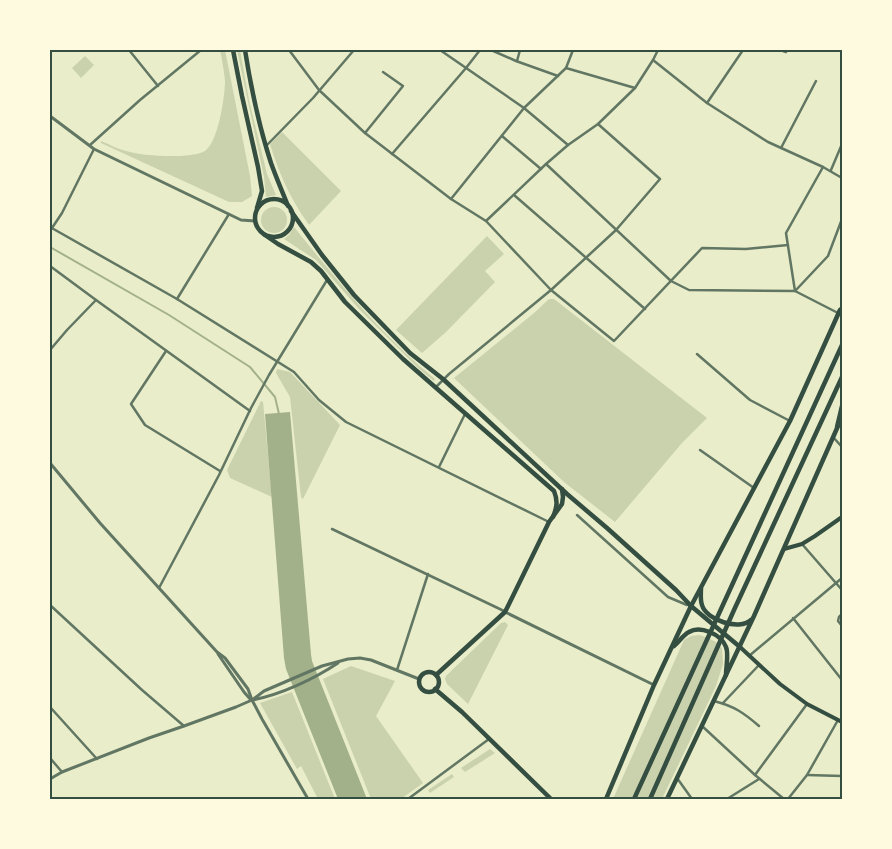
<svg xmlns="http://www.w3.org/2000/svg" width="892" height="849" font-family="Raleway,sans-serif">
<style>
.green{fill:#cad2ad}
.water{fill:#a3b18a}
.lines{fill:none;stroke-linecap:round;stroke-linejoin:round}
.stream{stroke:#a3b18a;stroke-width:2}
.minor{stroke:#617663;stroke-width:2.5}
.tertiary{stroke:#617663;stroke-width:3}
.secondary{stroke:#344e41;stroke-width:4}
.primary{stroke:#344e41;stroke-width:4.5}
.trunk{stroke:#344e41;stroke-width:4.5}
.neatline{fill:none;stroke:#344e41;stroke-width:2}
</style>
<rect width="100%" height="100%" fill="#e9edc9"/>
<g class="green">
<path d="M220 50H225L250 176 252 196 242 202H229L101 143V141C109 144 117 149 126 151 143 156 186 159 203 152 218 146 225 96 225 81 224 70 222 60 220 50Z"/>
<polygon points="237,50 240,50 249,100 267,174 276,195 266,197 264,177"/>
<polygon points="85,56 94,65 81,78 72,68"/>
<path d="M282 132 341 191 309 225C291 200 279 174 270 144Z"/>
<circle cx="274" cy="220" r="13"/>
<path d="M294 227C337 280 381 335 435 379L434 381 419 369 359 309 316 260 284 239 289 235Z"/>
<polygon points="487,236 504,254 485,271 495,282 446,332 422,353 396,330"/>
<polygon points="549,299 554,299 707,418 682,443 615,522 564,482 454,378 534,313"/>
<polygon points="277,369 290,372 340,425 303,499 301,497 290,397 276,373"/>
<polygon points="261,401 263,402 272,497 230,478 227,470"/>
<polygon points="505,622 508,625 468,704 447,684 445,679 446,676 501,623"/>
<polygon points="699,635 706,637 716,642 722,648 723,664 716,686 662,799 613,799 684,640 691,636"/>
<polygon points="351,666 395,681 376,716 423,783 401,799 371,799 323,679"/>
<polygon points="292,692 335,799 318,799 301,766 297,769 260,703"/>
<polygon points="490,749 495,753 465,772 461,768"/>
<polygon points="452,774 454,777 430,793 428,790"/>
</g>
<polygon class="water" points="290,412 311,654 312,661 367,799 338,799 286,669 284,658 265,414"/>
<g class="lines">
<polyline class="stream" points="50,247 169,315 250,367 275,397 279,414"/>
<g class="minor">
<polyline points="129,50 158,86"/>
<polyline points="289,50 319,90 365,133 451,199 486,221 551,290 614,341 702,248 746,249 788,245"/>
<polyline points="440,50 524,108 568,145"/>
<polyline points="491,50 516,61 558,76"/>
<polyline points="780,50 786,52"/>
<polyline points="653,60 707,103 768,142 823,167 842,178"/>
<polyline points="517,61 520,50"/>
<polyline points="566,68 635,88"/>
<polyline points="707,103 743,50"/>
<polyline points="365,133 403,86 383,72"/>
<polyline points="502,136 541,169"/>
<polyline points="90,145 140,100 201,50"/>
<polyline points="267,145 313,98 354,50"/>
<polyline points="781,148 816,81"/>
<polyline points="392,154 466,68 480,50"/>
<polyline points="546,164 671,281 689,290 795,291 838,313"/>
<polyline points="831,170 842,144"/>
<polyline points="514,195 645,309"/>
<polyline points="451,199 524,108 566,68 573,50"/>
<polyline points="486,221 546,164 568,145 598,124 635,88 653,60 658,50"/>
<polyline points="50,227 177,299 294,372 319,400 346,422 549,522"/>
<polyline points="50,231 62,213 94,149"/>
<polyline points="50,266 96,300 250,411"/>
<polyline points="796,290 828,256 842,219"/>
<polyline points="795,291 786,233 823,167"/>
<polyline points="177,299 229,214"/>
<polyline points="50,350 67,330 96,300"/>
<polyline points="166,351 131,404 145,425 220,471"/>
<polyline points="697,354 750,400 790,421"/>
<polyline points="436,387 449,374 551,290 616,230 660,179 598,124"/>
<polyline points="833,437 842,447"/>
<polyline points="700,450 754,488"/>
<polyline points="439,467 465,414"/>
<polyline points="577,515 668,597 687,605"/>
<polyline points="332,529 504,611"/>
<polyline points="802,544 842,590"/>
<polyline points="159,588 219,475 251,408 269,375 327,280"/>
<polyline points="50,605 142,690 184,726"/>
<polyline points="842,614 839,617 838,621 842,626"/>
<polyline points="793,618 842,680"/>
<polyline points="842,633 842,634"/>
<polyline points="749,656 842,578"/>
<polyline points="397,670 428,574"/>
<path d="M714 701C734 706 744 713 759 726"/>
<polyline points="723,703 759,665"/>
<polyline points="50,707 97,759"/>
<polyline points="702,726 755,775 784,799"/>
<polyline points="50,758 62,772"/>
<polyline points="755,775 807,704"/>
<polyline points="807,775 842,776"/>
<polyline points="677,778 692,799"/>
<polyline points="408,799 489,739"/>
<polyline points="727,799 759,779"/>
<polyline points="788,799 807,775 838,720"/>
</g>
<g class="tertiary">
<polyline points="50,116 94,149 241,220 255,221"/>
<polyline points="50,463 100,523 217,652 225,658 248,689 252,700 262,719 308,799"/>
<polyline points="505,612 654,685"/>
<polyline points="218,654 244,692 251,700"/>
<path d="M252 700C280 695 314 679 338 663"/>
<polyline points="50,779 62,772 149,738 184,726 236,707 252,700 264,691 322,666 348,659 360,658 371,660 419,679"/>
</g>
<g class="secondary">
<polyline points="784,549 802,544 815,536 842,517"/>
<polyline points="740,647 780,684 807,704 842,722"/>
</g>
<g class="primary">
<polyline points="233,50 242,96 258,167 262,191 257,208"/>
<path d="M245 50C251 88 259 126 271 163 276 177 282 191 288 206"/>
<circle cx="274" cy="218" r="19"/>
<polyline points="291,211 322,255 354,295 410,353 443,379 567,494 607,528 676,590 691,606 740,647"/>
<path d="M265 235 278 244 311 262 321 271 345 302 403 359 554 491C558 501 557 507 553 517"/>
<path d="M701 588C701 593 700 600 702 605 706 620 739 631 751 620"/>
<path d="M674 646C679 642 683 635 689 632 700 625 721 634 726 647 729 654 726 666 726 675"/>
<circle cx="429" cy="682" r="10"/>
<polyline points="436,675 505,612 509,604 549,522 562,504 563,497 562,489"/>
<polyline points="435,689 462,712 551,799"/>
<polyline points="606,799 654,685 691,606 790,421 840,310"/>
<polyline points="667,799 754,616 838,426"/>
</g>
<g class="trunk">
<polyline points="839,313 842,308"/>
<polyline points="837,427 842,406"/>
<polyline points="634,799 842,345"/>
<polyline points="650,799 734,610 842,377"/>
</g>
</g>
<rect width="892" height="849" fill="none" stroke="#fefae0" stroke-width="102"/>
<rect x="51" y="51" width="790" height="747" class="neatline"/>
</svg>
